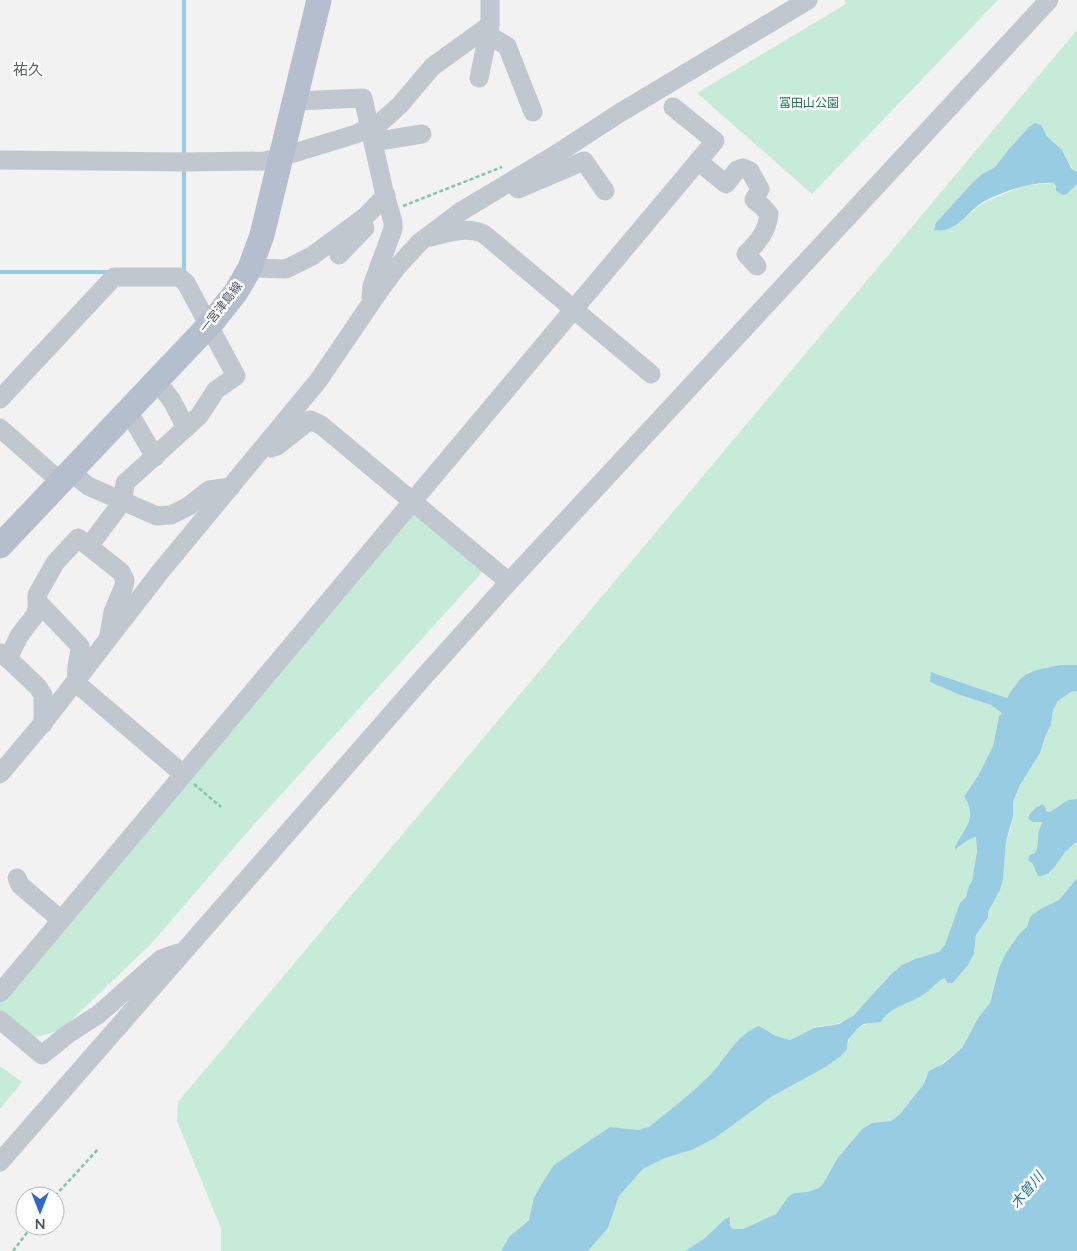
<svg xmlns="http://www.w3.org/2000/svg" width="1077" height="1251" font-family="Lato,'Noto Sans JP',sans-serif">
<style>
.green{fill:#c6ebd8}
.water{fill:#98cce3}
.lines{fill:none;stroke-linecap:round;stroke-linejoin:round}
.stream{stroke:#98cce3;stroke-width:4}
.path{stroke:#82c5aa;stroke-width:2.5;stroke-dasharray:4 2.5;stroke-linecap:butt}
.minor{stroke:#c1c7ce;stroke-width:19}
.major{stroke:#b5becc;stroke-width:25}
.labels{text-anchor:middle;stroke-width:5;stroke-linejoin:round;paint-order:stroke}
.park-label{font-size:12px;fill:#237755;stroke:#fff}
.street-label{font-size:12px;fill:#4b535d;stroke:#fff}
.water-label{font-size:14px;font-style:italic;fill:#1e769d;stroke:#fff}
.quarter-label{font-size:15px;fill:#5e6165;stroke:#fff}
</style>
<rect width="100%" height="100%" fill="#f3f2f2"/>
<g class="green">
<polygon points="844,0 998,0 812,194 697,93 846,4"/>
<path d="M1077 30V172C1068 166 1067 156 1060 148 1055 142 1047 138 1044 130L1020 139 1009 149 995 167 982 174 974 181 934 227 966 217 983 203 1026 185 1054 183 1067 194 1077 184V665H1060L1028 672 1007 698 935 673 930 682 960 695 991 705 1002 713 999 716 993 746 978 776 964 795C979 819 962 827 957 849L968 840 977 837C977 857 975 878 966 896 965 900 961 902 960 906 954 920 952 940 940 951 933 957 912 958 901 966 882 978 871 1001 853 1015 838 1027 830 1023 814 1028 806 1031 798 1036 790 1040L776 1036 759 1026C736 1035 727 1057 711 1074 692 1093 670 1110 649 1127L638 1130 530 1218 509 1237 501 1251H221V1228L177 1121 178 1102Z"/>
<polygon points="413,506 485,569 250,829 151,944 61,1030 29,1039 0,1015 0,998"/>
<path d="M1077 691V799L1068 800 1050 812 1039 805 1028 815 1035 822H1042V825L1039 829V842L1033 864 1050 873 1062 855 1077 840V878L1059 900 1030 917 1027 927 1020 933 999 968 990 1003 978 1018 962 1048 926 1076 923 1085 900 1114 891 1121 872 1123 862 1129 837 1159 823 1184 819 1188 807 1192 794 1193 788 1197 776 1214 743 1229H733L730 1226 731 1218 725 1219 705 1238 685 1251H588L608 1228 619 1196 643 1169 665 1158 692 1150 715 1138 771 1097 824 1068 847 1049C850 1028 862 1023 881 1022 889 1007 909 1004 923 995 931 990 937 981 945 978L953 983 968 965 974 954 976 935 988 919V912L1000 890 1003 880 1006 842 1011 828 1013 802 1020 785 1040 753 1045 737 1051 725 1053 710 1058 701 1071 692Z"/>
<polygon points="0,1066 22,1082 0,1109"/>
</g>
<g class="water">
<path d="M1035 123 1041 125 1047 136 1062 150 1071 168 1077 172V184L1067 194 1063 195 1056 191V186L1054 183C1032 181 1002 192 983 202 967 212 956 234 934 230L936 223 974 181 982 174 995 167 1009 149 1030 126Z"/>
<path d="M1060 665H1077V691L1071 692 1058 701 1053 710 1051 725 1045 737 1040 753 1020 785 1013 802V816L1006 842 1003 880 1000 890 988 912V918L976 935 974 954 968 965 953 983H947L945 978C937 981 931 990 923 995 909 1004 889 1007 881 1022L863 1024 855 1031 848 1040 847 1049 841 1056 824 1068 771 1097 715 1138 692 1150 665 1158 643 1169 619 1196 608 1228 588 1251H501L509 1237 529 1220 534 1198 541 1185 554 1165 610 1127 638 1130 649 1127C670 1110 692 1093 711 1074 727 1057 736 1035 759 1026L776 1036 790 1040 814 1028 839 1024 854 1015 891 974 902 965 915 959 939 952 945 945 960 903 966 897 969 886 972 881 977 851 976 837 968 840 956 849 955 847C965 827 978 818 964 796L978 776 993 746 999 716 1002 713 991 705 960 695 930 682 931 672 1007 698C1025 669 1028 672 1060 665Z"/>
<path d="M1077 799V841C1072 846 1066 850 1062 856 1055 866 1051 876 1038 876L1033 864 1028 860 1030 855 1035 853C1040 842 1037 839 1039 830 1040 827 1042 825 1042 822H1032L1028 818C1029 813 1038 805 1043 804L1047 811 1050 812 1068 800Z"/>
<polygon points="1077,878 1077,1251 685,1251 705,1238 725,1219 730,1217 730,1226 733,1229 743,1229 776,1214 788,1197 794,1193 807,1192 819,1188 823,1184 837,1159 862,1129 872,1123 891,1121 900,1114 923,1085 929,1071 943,1064 962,1048 978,1018 990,1003 999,968 1006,953 1020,933 1027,927 1030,917 1039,910 1059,900"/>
</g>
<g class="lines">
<g class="stream">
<polyline points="184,0 184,157"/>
<polyline points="0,272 110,272"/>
<polyline points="182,272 184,272 184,168"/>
</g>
<g class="path">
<polyline points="403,206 502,167"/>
<polyline points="194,784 221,807"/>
<polyline points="55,1196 99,1148"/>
<polyline points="13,1251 32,1226"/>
</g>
<g class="minor">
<polyline points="488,35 507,46 533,112"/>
<polyline points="479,78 490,25"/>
<polyline points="295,101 363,98 384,191 393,222 393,229 372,286 371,297"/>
<polyline points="373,142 422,134"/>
<polyline points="0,160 186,162 265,161 281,157 356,134 381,122 400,105 432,67 490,25 490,0"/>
<path d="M698 161 726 184 737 170 743 168 750 171 760 189 754 200 762 206 769 214C767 232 758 242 746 254L757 266"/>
<polyline points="518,189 584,161 605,191"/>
<path d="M431 237C448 232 470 226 485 235L651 374"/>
<polyline points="339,255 365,228"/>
<polyline points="250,268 286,269 312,256 365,217 386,195"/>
<polyline points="157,381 172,401 186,428"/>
<polyline points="0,399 114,277 179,277 186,283 236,376 216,390 199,416 125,483 123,501 89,546"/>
<polyline points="128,411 155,457"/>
<polyline points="0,428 61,482"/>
<polyline points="271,448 277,446 310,420 321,425 509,582"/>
<polyline points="71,472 88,486 157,516 171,515 189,506 209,490 231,487"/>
<path d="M38 602 80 646C80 657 75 666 77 678"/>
<polyline points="0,653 2,653 38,687 43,695 43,724"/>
<polyline points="8,659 19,636 35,615 37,610 37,595 55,563 78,538 121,572 125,580 124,586 113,612 109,635"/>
<polyline points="75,682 183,774"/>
<polyline points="0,774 47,718 160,572 318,381 378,293 397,267 420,242 460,212 555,155 618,114 808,0"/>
<polyline points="17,878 20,885 61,920"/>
<polyline points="0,993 715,141 673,107"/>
<polyline points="0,1020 42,1055 68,1034 99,1014 161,959 178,953"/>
<polyline points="0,1162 422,679 509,582 1049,0"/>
</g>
<polyline class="major" points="0,546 213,321 236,292 250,268 262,235 319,0"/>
</g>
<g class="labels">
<g class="park-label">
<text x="809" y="107">冨田山公園</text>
</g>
<g class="street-label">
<text transform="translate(221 307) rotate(-52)" y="4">一宮津島線</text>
</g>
<g class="water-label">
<text transform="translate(1027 1190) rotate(-50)" y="5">木曽川</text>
</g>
<g class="quarter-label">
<text x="28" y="75">祐久</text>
</g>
</g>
<g transform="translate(40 1211) rotate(180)"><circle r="24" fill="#ffffff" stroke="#b7babe"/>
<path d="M0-4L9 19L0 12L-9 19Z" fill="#2f66d0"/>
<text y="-8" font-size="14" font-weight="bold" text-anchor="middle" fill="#4b535d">N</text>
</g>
</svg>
